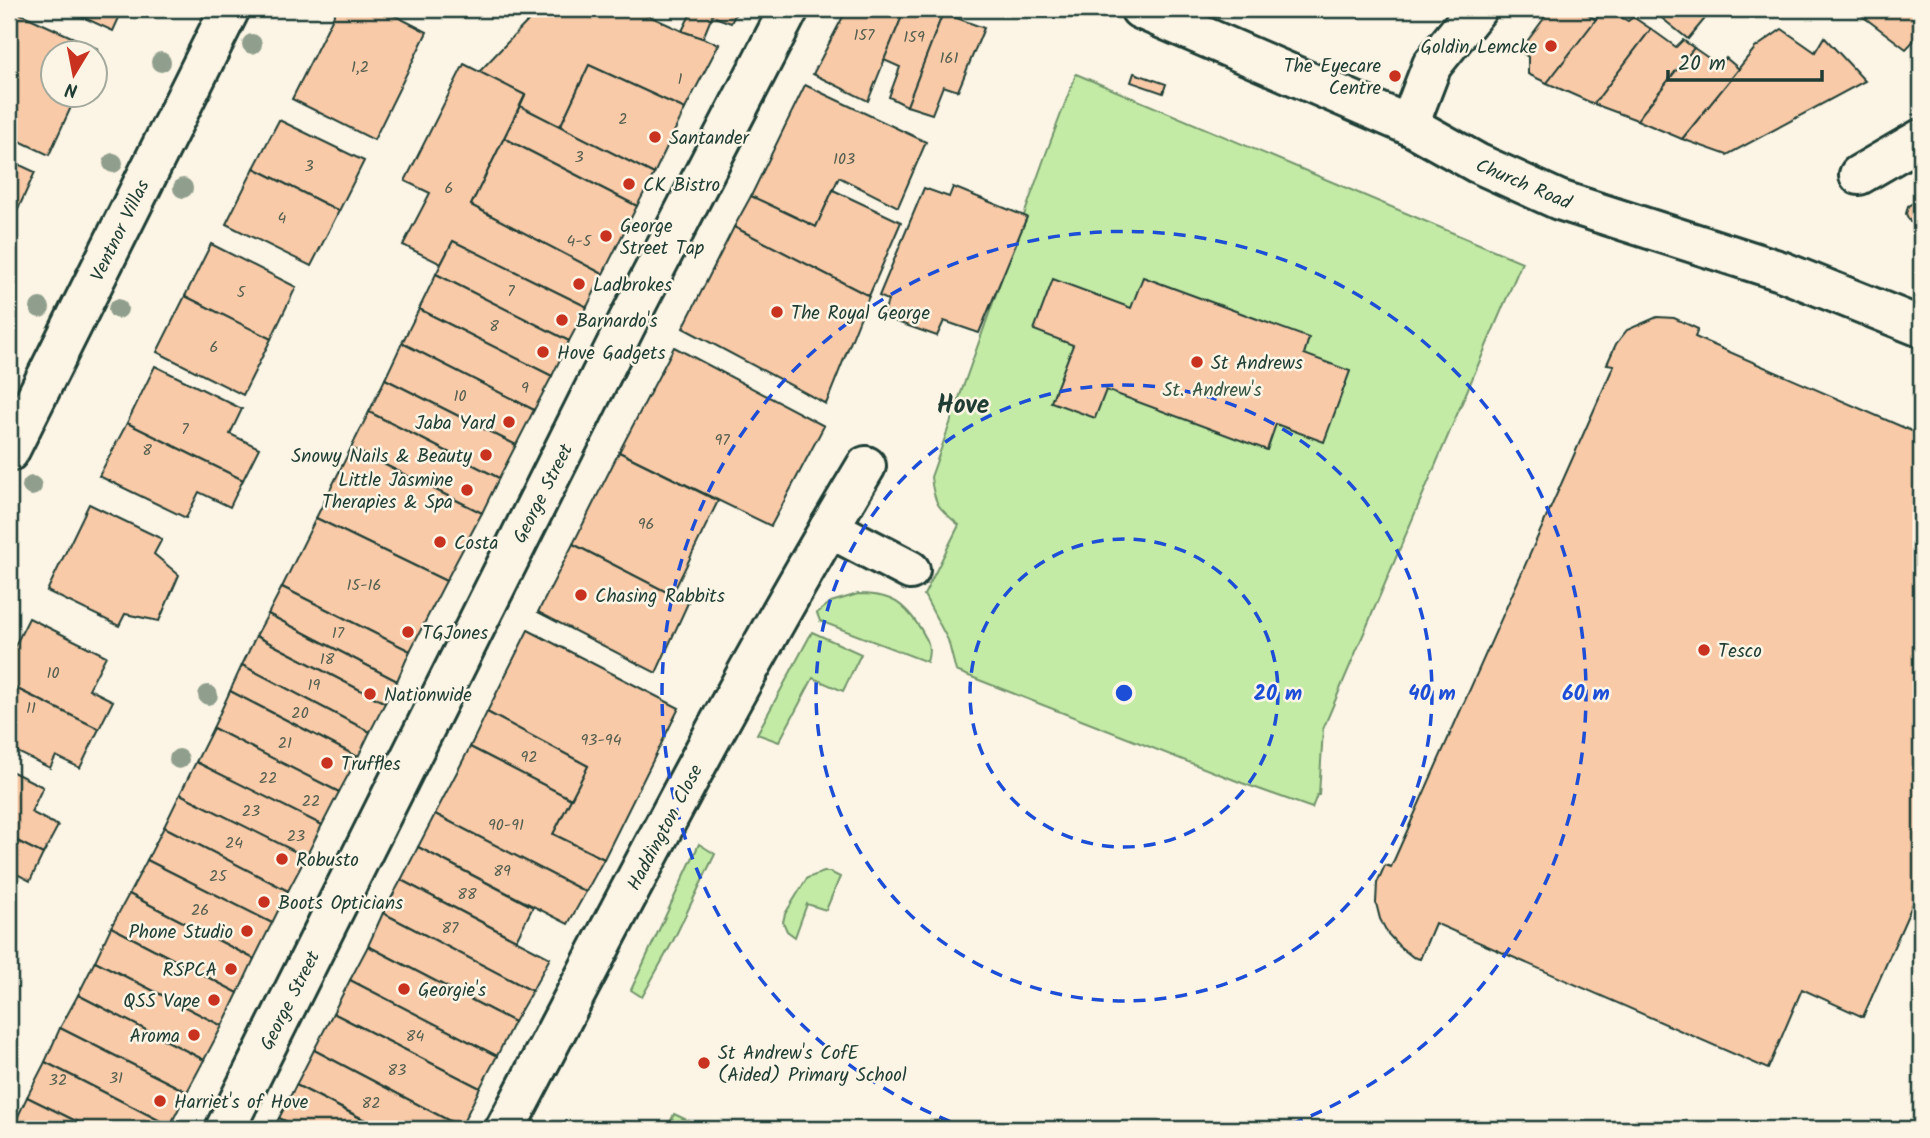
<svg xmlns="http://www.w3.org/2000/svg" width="1930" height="1138" font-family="Kalam,sans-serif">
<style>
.green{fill:#c4eba5;stroke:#72946c;stroke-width:2}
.building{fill:#f9caa8;stroke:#1f3d34;stroke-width:2}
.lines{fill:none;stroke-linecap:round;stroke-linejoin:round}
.minor-casing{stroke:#1f3d34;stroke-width:44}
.major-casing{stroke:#1f3d34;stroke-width:44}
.minor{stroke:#fcf5e5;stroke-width:38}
.major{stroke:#fcf5e5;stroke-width:38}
.tree{fill:#909e8d}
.ring{fill:none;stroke:#1d4ed8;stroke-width:3.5;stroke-dasharray:12 9}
.poi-dot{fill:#c8321e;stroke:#fcf5e5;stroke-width:2.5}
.labels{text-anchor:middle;stroke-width:5;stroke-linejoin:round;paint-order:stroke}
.number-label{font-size:16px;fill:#566051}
.poi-label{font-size:19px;fill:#1f3d34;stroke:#fcf5e5;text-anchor:start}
.street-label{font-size:19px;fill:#1f3d34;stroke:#fcf5e5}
.park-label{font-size:19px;fill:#385745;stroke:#fcf5e5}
.district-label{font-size:26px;font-weight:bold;fill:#1f3d34;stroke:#fcf5e5}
.centre{fill:#1d4ed8;stroke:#fcf5e5;stroke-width:3.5}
.ring-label{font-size:21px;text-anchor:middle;font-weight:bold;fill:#1d4ed8;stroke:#fcf5e5;stroke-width:5;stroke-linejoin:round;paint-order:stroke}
</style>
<rect width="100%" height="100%" fill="#fcf5e5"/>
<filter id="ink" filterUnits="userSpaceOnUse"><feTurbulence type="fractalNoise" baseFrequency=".0143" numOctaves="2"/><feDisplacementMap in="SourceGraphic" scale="14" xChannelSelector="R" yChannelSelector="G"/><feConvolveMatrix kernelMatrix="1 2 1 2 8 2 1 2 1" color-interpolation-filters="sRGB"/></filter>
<g filter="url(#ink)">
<g class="green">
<path d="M1076 74 1522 262 1323 729 1319 795H1317L1312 808 1242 783 956 671 948 640 924 595 959 525C938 508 934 504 931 477L1044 159Z"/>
<path d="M858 594C869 594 880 595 890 599 906 605 920 626 927 640 930 647 929 655 927 662L820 621 817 613 831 602Z"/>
<polygon points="812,632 861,654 843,691 813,678 779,742 757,734"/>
<polygon points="699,844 715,854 673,941 642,997 631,990"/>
<polygon points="824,872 830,872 840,877 826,910 807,904 795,937 787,931 783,922 785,914 807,878"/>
<polygon points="674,1114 706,1129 667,1129"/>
</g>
<g class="building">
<polygon points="10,9 98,49 94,57 94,52 52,52 52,94 77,94 49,155 9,136 9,12"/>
<polygon points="65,9 123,9 113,31"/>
<polygon points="337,9 382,9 427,32 374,140 292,99"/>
<polygon points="512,9 634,9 682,31 719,44 685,109 589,65 560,127 520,106 525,95 479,72 530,19 511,11"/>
<polygon points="693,9 738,9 731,23 712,16 703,38 682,31"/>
<polygon points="847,9 905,9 868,101 813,74"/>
<polygon points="905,9 933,9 943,13 907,106 889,97 900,67 884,60"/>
<polygon points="1551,9 1580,9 1596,20 1547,83 1528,74 1528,57 1520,51"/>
<polygon points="1604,9 1607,9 1628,21 1633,17 1651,29 1594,104 1547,83"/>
<polygon points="1654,9 1713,9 1688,39 1653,11"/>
<polygon points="1853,9 1921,9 1921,33 1906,49"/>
<polygon points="943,13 984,28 958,91 943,86 932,114 907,106"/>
<polygon points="1651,29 1676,47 1683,40 1694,48 1637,120 1594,104"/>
<polygon points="1782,29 1815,52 1824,37 1865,81 1727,155 1682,139 1755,48"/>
<polygon points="1694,48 1720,66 1726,58 1739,69 1682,139 1637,120"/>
<polygon points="464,64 525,95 471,205 603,274 587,307 453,241 441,264 403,245 430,193 405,181"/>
<polygon points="589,65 685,109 654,174 560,127"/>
<polygon points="1134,73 1166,84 1163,93 1131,82"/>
<polygon points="805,85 926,142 898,207 839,177 816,227 751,196"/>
<polygon points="520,106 654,174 637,206 504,138"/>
<polygon points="279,120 364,161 339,211 254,168"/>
<polygon points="504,138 637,206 603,274 471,205"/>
<polygon points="9,160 35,172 9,229"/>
<polygon points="254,168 339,211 311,266 226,224"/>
<polygon points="953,187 1027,217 979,333 944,321 937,336 883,317 888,300 879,296 924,188 949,197"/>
<polygon points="833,190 901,222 869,296 734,227 751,196 816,227"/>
<polygon points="1915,202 1921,202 1921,226 1910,222 1906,214 1908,206"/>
<polygon points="734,227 869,296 826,404 683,328"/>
<polygon points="453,241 587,307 569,341 436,274"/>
<polygon points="211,244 296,287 271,339 185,296"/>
<polygon points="436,274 569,341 552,376 419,309"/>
<polygon points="1143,277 1309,338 1304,354 1350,371 1324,442 1276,424 1267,450 1106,390 1095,418 1051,402 1073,345 1034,330 1053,279 1131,308"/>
<polygon points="185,296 271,339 243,395 157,352"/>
<polygon points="419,309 552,376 534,410 402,343"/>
<polygon points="1657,317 1674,318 1698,329 1695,337 1921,435 1921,885 1863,1017 1802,989 1768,1069 1435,923 1420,959 1413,957 1399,946 1388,934 1380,919 1376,903 1377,883 1385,865 1391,867 1614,365 1607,364 1616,344 1627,330"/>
<polygon points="402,343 534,410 516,445 385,379"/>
<polygon points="674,347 824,426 771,526 619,452"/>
<polygon points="155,366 242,409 230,434 259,448 243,480 127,423"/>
<polygon points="385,379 516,445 499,478 369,412"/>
<polygon points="369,412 499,478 482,513 351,448"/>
<polygon points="127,423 243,480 230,507 199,492 186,518 99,476"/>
<polygon points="351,448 482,513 446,581 316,518"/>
<polygon points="619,452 718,501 672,595 573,544"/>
<polygon points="89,504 162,539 154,554 179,575 159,621 125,614 119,626 47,591"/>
<polygon points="316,518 446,581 410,651 282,587"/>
<polygon points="573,544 688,603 656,673 538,612"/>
<polygon points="282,587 410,651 397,681 268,614"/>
<polygon points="268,614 397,681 385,703 256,636"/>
<polygon points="29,618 106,656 89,689 113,701 99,729 9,685 9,658"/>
<polygon points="528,630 679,708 604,859 553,834 588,766 487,712"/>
<polygon points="256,636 385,703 370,732 242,665"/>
<polygon points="242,665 370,732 358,757 230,691"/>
<polygon points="9,685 99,729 80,768 56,756 50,768 9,748"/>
<polygon points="230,691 358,757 339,792 213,728"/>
<polygon points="487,712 588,766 571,799 470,747"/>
<polygon points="213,728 339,792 322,825 196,762"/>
<polygon points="470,747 571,799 553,834 604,859 586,892 435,814"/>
<polygon points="196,762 322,825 306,857 180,794"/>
<polygon points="9,770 43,787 31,812 58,826 43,854 9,837"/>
<polygon points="180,794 306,857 288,891 164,827"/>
<polygon points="435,814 586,892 568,924 418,847"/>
<polygon points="164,827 288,891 272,923 147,860"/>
<polygon points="9,837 43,854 30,881 9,870"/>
<polygon points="418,847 533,907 516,940 401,880"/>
<polygon points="147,860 272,923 254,959 129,894"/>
<polygon points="401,880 550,958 532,991 383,913"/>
<polygon points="129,894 254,959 238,993 111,927"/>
<polygon points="383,913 532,991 514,1022 368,946"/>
<polygon points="111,927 238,993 222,1026 95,961"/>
<polygon points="368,946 514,1022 497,1056 350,980"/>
<polygon points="95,961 222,1026 204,1060 78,995"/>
<polygon points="350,980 497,1056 480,1088 333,1013"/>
<polygon points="78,995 204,1060 187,1092 60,1028"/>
<polygon points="333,1013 480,1088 461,1127 314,1050"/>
<polygon points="60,1028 187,1092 170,1126 45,1062"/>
<polygon points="314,1050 461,1127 460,1129 383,1129 296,1085"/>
<polygon points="45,1062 170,1126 168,1129 92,1129 27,1097"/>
<polygon points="296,1085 362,1119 357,1129 301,1129 279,1118"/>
<polygon points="27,1097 92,1129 12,1129"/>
<polygon points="279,1118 301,1129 273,1129"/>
</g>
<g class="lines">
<defs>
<g id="minor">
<polyline points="1409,125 1432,65 1477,9"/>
<polyline points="1859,175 1921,139"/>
<polyline points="9,452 230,9"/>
<polyline points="829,528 910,570"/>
<polyline points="225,1129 629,319 789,9"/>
<path d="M505 1129C622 906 736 682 866 466"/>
</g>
<polyline id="major" points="1140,9 1409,125 1477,163 1559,200 1781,271 1921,327"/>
</defs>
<use href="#minor" class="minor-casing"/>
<use href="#major" class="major-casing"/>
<use href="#minor" class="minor"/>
<use href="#major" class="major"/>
</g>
<g class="tree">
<circle cx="252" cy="44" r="10"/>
<circle cx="161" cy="62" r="10"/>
<circle cx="113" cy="163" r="10"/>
<circle cx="183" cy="188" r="10"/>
<circle cx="40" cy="308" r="10"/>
<circle cx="118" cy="309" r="10"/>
<circle cx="32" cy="486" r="10"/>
<circle cx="208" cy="695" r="10"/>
<circle cx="179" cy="759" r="10"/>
</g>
</g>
<g class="ring">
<circle cx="1124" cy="693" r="154"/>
<circle cx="1124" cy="693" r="308"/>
<path d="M970 1129A462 462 0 1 1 1278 1129"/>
</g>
<g class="poi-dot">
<circle cx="1551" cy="46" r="7"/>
<circle cx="1395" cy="76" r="7"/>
<circle cx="655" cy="137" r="7"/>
<circle cx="629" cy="184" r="7"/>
<circle cx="606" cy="236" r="7"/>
<circle cx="579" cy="284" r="7"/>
<circle cx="777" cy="312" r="7"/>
<circle cx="562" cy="320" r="7"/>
<circle cx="543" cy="352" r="7"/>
<circle cx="1197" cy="362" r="7"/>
<circle cx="509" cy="422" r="7"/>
<circle cx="486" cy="455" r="7"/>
<circle cx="467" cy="490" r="7"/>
<circle cx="440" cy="542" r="7"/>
<circle cx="581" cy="595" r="7"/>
<circle cx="408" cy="632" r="7"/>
<circle cx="1704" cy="650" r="7"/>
<circle cx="370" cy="694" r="7"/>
<circle cx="327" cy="763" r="7"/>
<circle cx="282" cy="859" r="7"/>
<circle cx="264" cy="902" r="7"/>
<circle cx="247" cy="931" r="7"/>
<circle cx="231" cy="969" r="7"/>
<circle cx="404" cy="989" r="7"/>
<circle cx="214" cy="1000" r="7"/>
<circle cx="194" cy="1035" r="7"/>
<circle cx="704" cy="1063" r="7"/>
<circle cx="160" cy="1101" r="7"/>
</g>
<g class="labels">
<g class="number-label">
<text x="864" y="40">157</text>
<text x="914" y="42">159</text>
<text x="949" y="63">161</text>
<text x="360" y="72">1,2</text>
<text x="680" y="84">1</text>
<text x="623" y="124">2</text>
<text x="579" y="162">3</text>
<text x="844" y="164">103</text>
<text x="309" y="171">3</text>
<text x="449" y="193">6</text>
<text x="282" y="223">4</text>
<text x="579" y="246">4-5</text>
<text x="511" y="296">7</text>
<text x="241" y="297">5</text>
<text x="494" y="331">8</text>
<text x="214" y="352">6</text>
<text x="525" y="393">9</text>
<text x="460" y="401">10</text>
<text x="185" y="434">7</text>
<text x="722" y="445">97</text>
<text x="147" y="455">8</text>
<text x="646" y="529">96</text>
<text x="364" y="590">15-16</text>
<text x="338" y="638">17</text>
<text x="327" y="664">18</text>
<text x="53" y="678">10</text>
<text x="314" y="690">19</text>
<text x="31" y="713">11</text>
<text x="300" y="718">20</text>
<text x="601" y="745">93-94</text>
<text x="285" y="748">21</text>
<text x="529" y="762">92</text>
<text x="268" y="783">22</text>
<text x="311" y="806">22</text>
<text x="251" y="816">23</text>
<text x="506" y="830">90-91</text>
<text x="296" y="841">23</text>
<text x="234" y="848">24</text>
<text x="502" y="876">89</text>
<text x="218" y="881">25</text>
<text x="467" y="899">88</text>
<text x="200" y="915">26</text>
<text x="450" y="933">87</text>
<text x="415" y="1041">84</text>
<text x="397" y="1075">83</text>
<text x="116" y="1083">31</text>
<text x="58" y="1085">32</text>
<text x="371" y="1108">82</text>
</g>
<g class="poi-label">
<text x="1537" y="53" text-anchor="end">Goldin Lemcke</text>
<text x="1381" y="72" text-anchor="end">The Eyecare<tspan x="1381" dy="22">Centre</tspan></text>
<text x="669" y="144">Santander</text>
<text x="643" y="191">CK Bistro</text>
<text x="620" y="232">George<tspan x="620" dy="22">Street Tap</tspan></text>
<text x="593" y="291">Ladbrokes</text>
<text x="791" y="319">The Royal George</text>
<text x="576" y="327">Barnardo's</text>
<text x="557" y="359">Hove Gadgets</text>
<text x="1211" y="369">St Andrews</text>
<text x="495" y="429" text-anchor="end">Jaba Yard</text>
<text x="472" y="462" text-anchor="end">Snowy Nails &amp; Beauty</text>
<text x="453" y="486" text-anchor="end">Little Jasmine<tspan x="453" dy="22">Therapies &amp; Spa</tspan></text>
<text x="454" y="549">Costa</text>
<text x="595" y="602">Chasing Rabbits</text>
<text x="422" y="639">TGJones</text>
<text x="1718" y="657">Tesco</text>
<text x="384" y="701">Nationwide</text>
<text x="341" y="770">Truffles</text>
<text x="296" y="866">Robusto</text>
<text x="278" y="909">Boots Opticians</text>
<text x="233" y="938" text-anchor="end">Phone Studio</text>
<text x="217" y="976" text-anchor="end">RSPCA</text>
<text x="418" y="996">Georgie's</text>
<text x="200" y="1007" text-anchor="end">QSS Vape</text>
<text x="180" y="1042" text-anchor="end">Aroma</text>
<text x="718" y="1059">St Andrew's CofE<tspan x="718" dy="22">(Aided) Primary School</tspan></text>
<text x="174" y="1108">Harriet's of Hove</text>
</g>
<g class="street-label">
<text transform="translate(1524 183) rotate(23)" y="7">Church Road</text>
<text transform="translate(119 230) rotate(-64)" y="7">Ventnor Villas</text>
<text transform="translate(542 493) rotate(-63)" y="7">George Street</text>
<text transform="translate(664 827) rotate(-62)" y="7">Haddington Close</text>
<text transform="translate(289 1000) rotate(-63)" y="7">George Street</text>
</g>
<g class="park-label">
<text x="1212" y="396">St. Andrew's</text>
</g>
<g class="district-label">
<text x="963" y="413">Hove</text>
</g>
</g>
<circle cx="1124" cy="693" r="10" class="centre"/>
<g class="ring-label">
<text x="1278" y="700">20 m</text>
<text x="1432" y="700">40 m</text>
<text x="1586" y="700">60 m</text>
</g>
<rect width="1930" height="1138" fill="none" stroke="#fcf5e5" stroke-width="35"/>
<rect x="18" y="18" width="1895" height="1103" fill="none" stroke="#1f3d34" stroke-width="2.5" filter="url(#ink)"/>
<g transform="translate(74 74) rotate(190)"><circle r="33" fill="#fcf5e5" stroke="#a4ab9e" stroke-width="2"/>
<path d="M0-5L12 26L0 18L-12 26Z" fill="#c8321e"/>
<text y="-10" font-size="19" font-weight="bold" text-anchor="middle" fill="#1f3d34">N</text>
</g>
<path d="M1668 70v10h154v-10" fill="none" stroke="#1f3d34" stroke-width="3.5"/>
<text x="1678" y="70" font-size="21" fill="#1f3d34" stroke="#fcf5e5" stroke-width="5" paint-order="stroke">20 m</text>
</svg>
